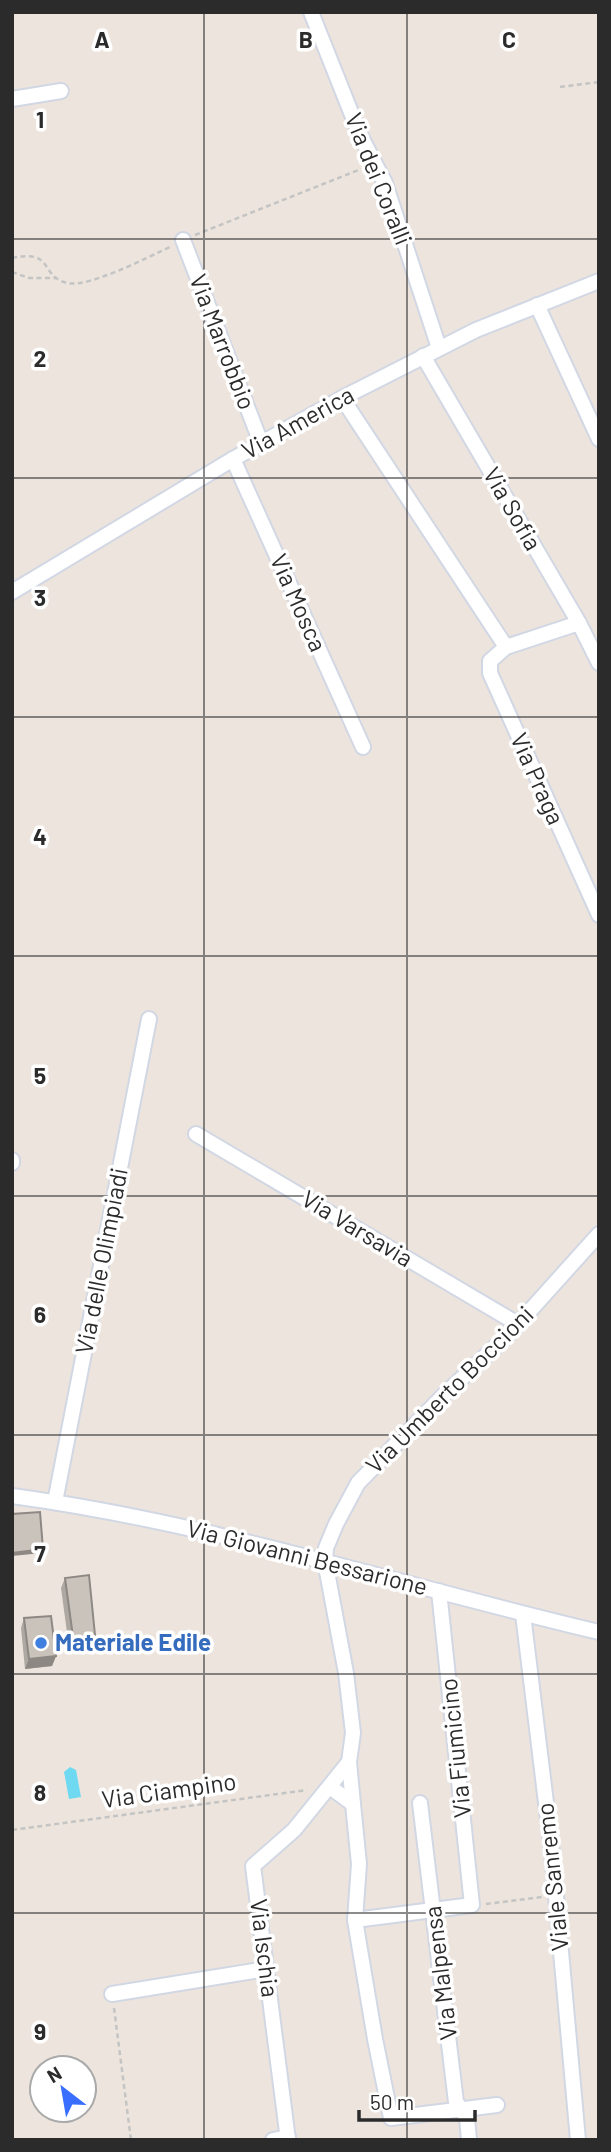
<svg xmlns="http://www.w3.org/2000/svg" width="611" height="2152" font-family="Barlow,sans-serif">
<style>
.water{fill:#6ed9f1}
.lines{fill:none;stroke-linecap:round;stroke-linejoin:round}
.minor-casing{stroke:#d2d7e4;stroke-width:18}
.path{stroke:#c4c4c4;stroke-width:2.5;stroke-dasharray:5 3.5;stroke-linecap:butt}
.minor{stroke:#fff;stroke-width:14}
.wall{fill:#ada8a1}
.shaded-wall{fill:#8d8883}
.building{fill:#c9c3bb;stroke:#8d8883;stroke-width:2}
.grid{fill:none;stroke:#2b2b2b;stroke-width:2;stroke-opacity:0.55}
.shop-dot{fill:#3f7fe0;stroke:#fff;stroke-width:2.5}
.labels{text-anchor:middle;stroke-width:7;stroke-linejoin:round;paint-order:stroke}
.street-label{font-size:24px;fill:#2b2b2b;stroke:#fff}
.shop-label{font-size:24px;font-weight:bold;fill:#366cbe;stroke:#fff;text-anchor:start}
.grid-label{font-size:23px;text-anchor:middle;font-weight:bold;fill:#2b2b2b;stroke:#fff;stroke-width:7;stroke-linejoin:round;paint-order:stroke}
</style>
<rect width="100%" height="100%" fill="#ede5dd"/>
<polygon class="water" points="70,1767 76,1770 81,1797 69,1799 64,1772"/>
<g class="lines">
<defs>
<g id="minor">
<polyline points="311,12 360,135 385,183 439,348"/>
<polyline points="12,99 61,91"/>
<polyline points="183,240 261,443"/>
<polyline points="537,305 599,439"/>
<polyline points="423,356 579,623 599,663"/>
<polyline points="342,398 506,647"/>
<polyline points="233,459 363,747"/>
<polyline points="12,592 233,459 342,398 476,330 599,281"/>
<polyline points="579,623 506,647 490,661 490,673 599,915"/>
<polyline points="196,1134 518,1324"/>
<polyline points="12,1160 12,1163"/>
<path d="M12 1496C212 1523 403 1586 599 1632"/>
<polyline points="55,1502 149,1019"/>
<polyline points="523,1614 552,1852 578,2140"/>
<polyline points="330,1787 353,1804 349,1762"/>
<polyline points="420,1803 456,2102 467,2118 469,2140"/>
<polyline points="353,1804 359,1864 355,1920 375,2039 391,2118 497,2105"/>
<polyline points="355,1920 472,1905 439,1591"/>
<polyline points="112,1994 266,1969"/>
<polyline points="273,2140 288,2137"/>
<polyline points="288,2140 253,1866 294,1830 349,1762 353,1733 346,1673 325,1561 326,1548 336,1524 358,1483 445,1394 509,1334 599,1234"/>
</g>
</defs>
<use href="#minor" class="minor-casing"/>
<g class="path">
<polyline points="560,87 599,82"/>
<polyline points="195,235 361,169"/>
<path d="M12 258C55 249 39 276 67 283 89 288 148 257 170 247"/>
<polyline points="12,272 29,278 56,278"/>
<polyline points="12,1830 307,1790"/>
<polyline points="486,1904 542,1897"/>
<polyline points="114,2008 131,2140"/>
</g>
<use href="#minor" class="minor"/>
</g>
<g class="wall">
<polygon points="65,1578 95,1635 92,1644 69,1647 61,1588"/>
<polygon points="24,1618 56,1656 52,1666 25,1669 21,1628"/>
</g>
<g class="shaded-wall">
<polygon points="43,1549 42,1553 12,1556 12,1553"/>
<polygon points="95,1635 92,1644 69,1647 73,1637"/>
<polygon points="56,1656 52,1666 25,1669 29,1659"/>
</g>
<g class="building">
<polygon points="40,1512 43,1549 12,1553 12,1514"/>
<polygon points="89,1575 95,1635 73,1637 65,1578"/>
<polygon points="51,1616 56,1656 29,1659 24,1618"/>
</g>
<path class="grid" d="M204 12V2140M407 12V2140M12 239H599M12 478H599M12 717H599M12 956H599M12 1196H599M12 1435H599M12 1674H599M12 1913H599"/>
<circle class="shop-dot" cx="41" cy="1643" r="7"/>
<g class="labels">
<g class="street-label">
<text transform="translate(378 179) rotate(68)" y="8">Via dei Coralli</text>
<text transform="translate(222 342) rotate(69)" y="8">Via Marrobbio</text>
<text transform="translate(298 423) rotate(-29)" y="8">Via America</text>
<text transform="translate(512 509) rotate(60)" y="8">Via Sofia</text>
<text transform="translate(298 603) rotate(66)" y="8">Via Mosca</text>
<text transform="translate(537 779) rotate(66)" y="8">Via Praga</text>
<text transform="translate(357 1229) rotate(31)" y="8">Via Varsavia</text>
<text transform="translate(102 1261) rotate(-79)" y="8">Via delle Olimpiadi</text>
<text transform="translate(450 1390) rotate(-45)" y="8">Via Umberto Boccioni</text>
<text transform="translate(307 1558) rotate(14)" y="8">Via Giovanni Bessarione</text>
<text transform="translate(456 1748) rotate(-96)" y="8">Via Fiumicino</text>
<text transform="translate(169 1791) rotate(-8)" y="8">Via Ciampino</text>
<text transform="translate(553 1877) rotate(-96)" y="8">Viale Sanremo</text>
<text transform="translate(264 1948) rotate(83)" y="8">Via Ischia</text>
<text transform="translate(441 1973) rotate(-97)" y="8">Via Malpensa</text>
</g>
<g class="shop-label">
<text x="55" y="1651">Materiale Edile</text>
</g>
</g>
<g class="grid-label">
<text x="102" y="48">A</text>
<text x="306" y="48">B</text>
<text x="509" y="48">C</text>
<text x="40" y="128">1</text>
<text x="40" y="367">2</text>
<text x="40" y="606">3</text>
<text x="40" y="845">4</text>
<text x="40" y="1084">5</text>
<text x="40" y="1323">6</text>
<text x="40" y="1562">7</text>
<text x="40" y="1801">8</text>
<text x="40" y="2040">9</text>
</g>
<rect width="611" height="2152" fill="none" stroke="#2b2b2b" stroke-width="28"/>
<g transform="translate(63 2089) rotate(329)"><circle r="33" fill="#ffffff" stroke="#aaaaaa" stroke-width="2"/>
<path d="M0-5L12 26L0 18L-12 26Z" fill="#396efe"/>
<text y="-10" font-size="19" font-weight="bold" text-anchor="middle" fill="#2b2b2b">N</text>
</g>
<path d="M359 2110v10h116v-10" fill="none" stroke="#2b2b2b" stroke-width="3.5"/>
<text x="370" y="2110" font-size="21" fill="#2b2b2b" stroke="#ffffff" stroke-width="5" paint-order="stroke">50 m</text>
</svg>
